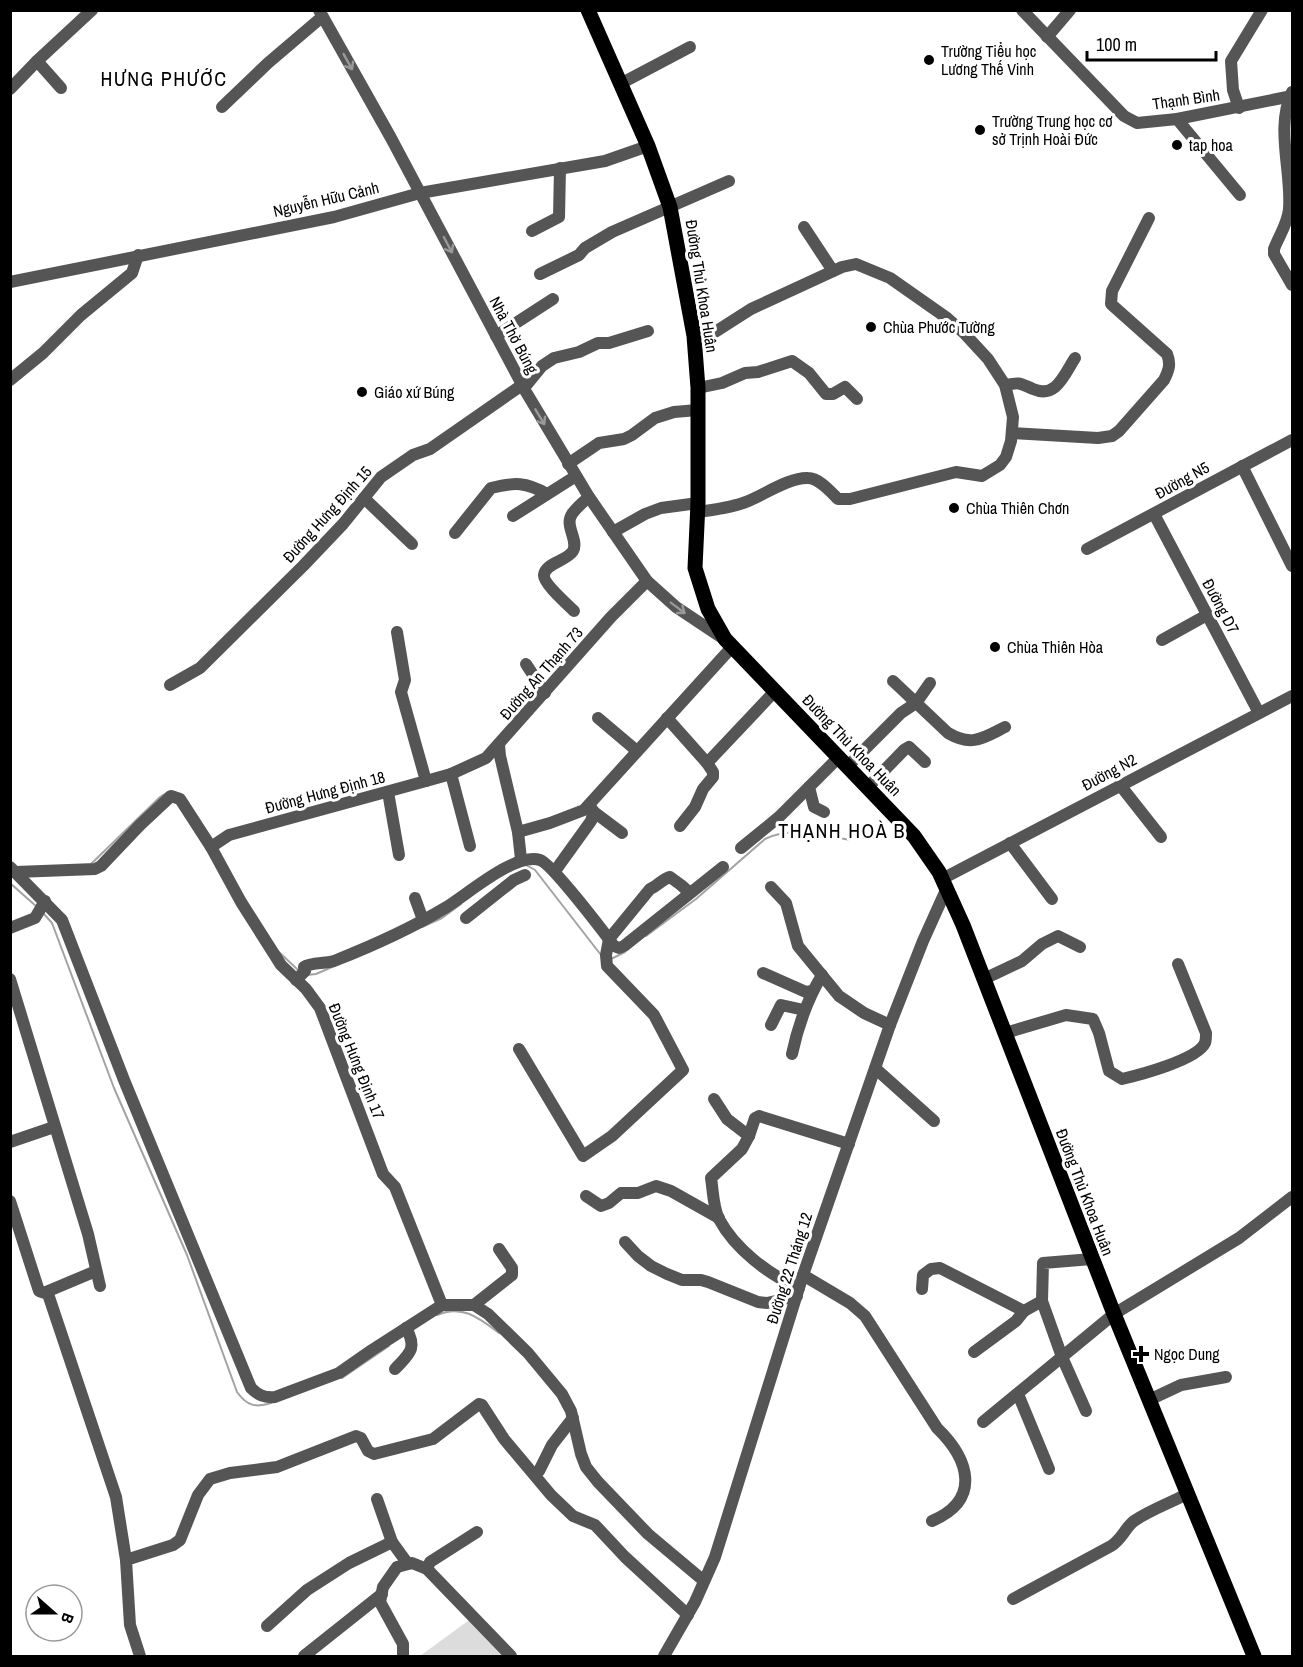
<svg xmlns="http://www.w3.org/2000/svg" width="1303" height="1667" font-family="'Archivo Narrow',sans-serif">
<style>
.green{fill:#dcdcdc}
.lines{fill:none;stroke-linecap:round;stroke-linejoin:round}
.stream{stroke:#a3a3a3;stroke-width:2}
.minor{stroke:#555;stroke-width:12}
.major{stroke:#000;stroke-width:15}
.oneway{stroke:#999}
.poi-dot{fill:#000;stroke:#fff;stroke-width:2}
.labels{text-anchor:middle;stroke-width:6;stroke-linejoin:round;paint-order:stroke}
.poi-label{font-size:16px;fill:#000;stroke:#fff;text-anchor:start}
.street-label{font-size:16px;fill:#000;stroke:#fff}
.quarter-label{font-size:20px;letter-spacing:1.5px;fill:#000;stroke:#fff}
</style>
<rect width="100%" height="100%" fill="#fff"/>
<polygon class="green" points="472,1618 509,1656 420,1656"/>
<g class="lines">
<g class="stream">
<polyline points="91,864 160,797 168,792"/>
<polyline points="526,865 535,870 601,955"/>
<polyline points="10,883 37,907"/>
<path d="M43 913 52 923 114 1088 187 1255 237 1392C247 1406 256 1408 271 1403"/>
<polyline points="422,927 442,918 461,904"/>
<path d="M646 936 696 899 765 839C791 826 822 835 850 840"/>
<polyline points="279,952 299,971"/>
<polyline points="611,959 625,952"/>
<polyline points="307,975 316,974 332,967"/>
<path d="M437 1315C462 1304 479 1318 499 1333"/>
<polyline points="342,1378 389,1346"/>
</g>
<g class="minor">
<polyline points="319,10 391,138 526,392 589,497 647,581 676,607 724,639"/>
<polyline points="1022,10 1124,116 1137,123 1177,119 1292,96"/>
<polyline points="1047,37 1070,10"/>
<polyline points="37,61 61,88"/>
<polyline points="620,84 690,47"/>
<polyline points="10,89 37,61 92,10"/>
<path d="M1292 92C1275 128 1292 171 1289 209 1288 223 1279 236 1274 249V254L1292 285"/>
<polyline points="222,107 268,63 322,17"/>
<polyline points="1239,108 1233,90 1231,61 1262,10"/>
<polyline points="1177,119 1240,195"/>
<polyline points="804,227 833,271"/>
<polyline points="532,231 559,217 560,168"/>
<polyline points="540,274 579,255 585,248 612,232 729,181"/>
<polyline points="10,282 334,217 420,193 605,161 648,146"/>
<polyline points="496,336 553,299"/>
<path d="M694 336 715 332 751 309 842 267 856 264 890 278 947 318 964 333 988 359 1005 385 1013 417 1011 441 1006 457 1000 465 982 476 956 472 850 499H838C830 491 819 478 808 478 789 477 761 497 743 503 729 508 713 510 697 512"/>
<polyline points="10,380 43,353 81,315 132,273 138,255"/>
<path d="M1005 385C1021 382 1019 383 1033 389 1056 399 1064 375 1075 358"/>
<polyline points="524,388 542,366 554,358 579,352 598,343 609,343 648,331"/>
<polyline points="698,388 722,383 745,373 758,372 792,361 809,373 826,394 833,394 845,387 857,399"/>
<path d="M1012 433 1098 438 1112 436 1119 431 1164 380C1169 370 1171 364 1167 354L1111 304 1112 291 1149 218"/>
<polyline points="568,464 599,443 624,439 632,435 655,418 674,412 698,410"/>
<polyline points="1242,466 1292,566"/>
<polyline points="364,498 412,544"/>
<polyline points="1154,514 1259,713"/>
<polyline points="513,516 576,476"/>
<polyline points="613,532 645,514 661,508 698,503"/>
<path d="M455 533 491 488C515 482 526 482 547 494"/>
<polyline points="1087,549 1292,440"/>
<path d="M574 611C567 604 543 583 544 575 545 563 567 561 573 551 579 540 564 526 572 514 576 508 583 502 589 497"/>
<polyline points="397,632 405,680 401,692 426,781"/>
<polyline points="1162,640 1207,615"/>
<polyline points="526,664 545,693"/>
<path d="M893 681 948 733C972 747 983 738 1005 727"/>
<polyline points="170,685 200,668 303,566 343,524 381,477 413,455 430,449 522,385"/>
<polyline points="598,718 637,751"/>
<polyline points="667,718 707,763 713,772 713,777 703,789 695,807 680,826"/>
<polyline points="499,745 500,756 518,832 521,859"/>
<polyline points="707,763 775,691"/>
<polyline points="848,766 901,713 916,703 930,683"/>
<polyline points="451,774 470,846"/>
<polyline points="1120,785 1161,837"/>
<polyline points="868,787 904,750 909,747 925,762"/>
<polyline points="388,792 399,855"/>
<polyline points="594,812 622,833"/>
<polyline points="824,812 814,807 809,787 839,757"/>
<polyline points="518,832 550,823 584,810 732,647"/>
<polyline points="1010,843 1052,899"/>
<polyline points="211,847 229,835 426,781 451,774 486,758 611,617 647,581"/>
<polyline points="741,848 779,817 809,787"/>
<path d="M10 867 62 920 124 1080 251 1388C258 1395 264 1398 275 1397L339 1373 372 1350 442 1305H474L488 1314 528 1353 562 1394 571 1411 581 1454 586 1467 598 1482 648 1534 704 1581"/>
<polyline points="555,871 591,821 594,812 589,805"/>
<polyline points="16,872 95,869 101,866 140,825 171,796 180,799 211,847 241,902 281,965 306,989 320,1008 383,1174 395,1187 442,1305"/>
<polyline points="942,879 1292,696"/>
<polyline points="771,887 786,903 798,946 839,996 864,1013 890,1025"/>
<polyline points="415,898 423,920"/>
<polyline points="466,918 514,880 525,875"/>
<polyline points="10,928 35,918 45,901"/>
<polyline points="763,973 806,992 812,991"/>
<polyline points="10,979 88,1234 100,1286"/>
<polyline points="984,979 1022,961 1042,944 1058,936 1080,947"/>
<path d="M296 980 305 971 304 967C311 962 325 964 334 961 372 946 410 929 445 908 467 895 515 852 540 860 552 864 603 931 614 946L619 948 624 946 723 867"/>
<polyline points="771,1025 781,1005 804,1010"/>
<path d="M1005 1033 1066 1015 1093 1019 1099 1033 1109 1071 1122 1079C1139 1075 1197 1060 1205 1043 1206 1040 1206 1036 1206 1033L1178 964"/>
<path d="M519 1049 583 1156 612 1136 683 1070 654 1015 607 966 606 955 609 939 650 889C657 886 664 878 670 877L681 885 690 893"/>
<path d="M792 1054C798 1026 807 1000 822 975"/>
<polyline points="876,1069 934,1121"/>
<polyline points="714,1099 727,1119 749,1136"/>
<polyline points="10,1142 54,1127"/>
<polyline points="586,1196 601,1206 609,1203 621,1193 638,1193 656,1186 671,1191 719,1218"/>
<polyline points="10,1201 39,1291 48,1294 116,1497 126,1560"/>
<polyline points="625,1242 638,1256 651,1266 667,1274 682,1280 701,1280 708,1282 758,1302 767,1303 797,1296"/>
<path d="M803 1275 850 1303 865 1316 937 1428C970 1460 981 1500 932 1521"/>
<path d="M799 1288C768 1274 735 1249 719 1219 713 1207 713 1190 711 1178L742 1149 749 1136 755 1118 759 1116 849 1144"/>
<polyline points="922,1289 923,1275 931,1269 940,1268 1024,1311 1042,1301 1043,1263 1092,1259"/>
<polyline points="46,1292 96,1271"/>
<polyline points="1042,1301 1062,1357 1086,1411"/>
<polyline points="474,1305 512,1275 512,1268 499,1249"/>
<polyline points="974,1352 1016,1321 1024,1311"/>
<path d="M395 1369C409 1354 418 1349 406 1328"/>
<polyline points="1018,1394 1049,1469"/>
<polyline points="1149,1400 1181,1385 1226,1377"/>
<polyline points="983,1422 1114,1314 1239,1238 1292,1197"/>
<polyline points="539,1471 552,1445 573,1418"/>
<polyline points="377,1499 392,1542"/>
<polyline points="477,1532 430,1562 427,1569 511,1656"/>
<path d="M1013 1599 1111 1546C1122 1539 1125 1528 1134 1521 1150 1510 1170 1503 1187 1494"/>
<polyline points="267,1626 307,1590 349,1563 392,1542 408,1564"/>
<polyline points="140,1656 130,1625 126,1560 173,1545 180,1540 198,1495 210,1479 230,1473 277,1467 356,1436 361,1438 368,1451 374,1454 433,1439 479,1404 482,1405 504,1439 551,1495 573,1516 595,1525 625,1557 688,1615"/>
<polyline points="304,1656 382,1594"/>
<polyline points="403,1656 403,1644 380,1602 383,1587 397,1567 412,1563 427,1569"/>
<polyline points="664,1656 695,1602 715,1557 803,1275 890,1025 923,941 946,890"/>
</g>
<polyline class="major" points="588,10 648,146 670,207 694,336 698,388 698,503 695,568 708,609 725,639 914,836 939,872 963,925 1114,1314 1254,1656"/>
</g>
<defs><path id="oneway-shaft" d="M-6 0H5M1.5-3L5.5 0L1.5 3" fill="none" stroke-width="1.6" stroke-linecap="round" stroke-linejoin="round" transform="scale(1.5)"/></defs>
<g class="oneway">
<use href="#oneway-shaft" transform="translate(348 62) rotate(61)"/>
<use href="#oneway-shaft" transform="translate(448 245) rotate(62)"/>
<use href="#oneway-shaft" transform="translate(540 417) rotate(59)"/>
<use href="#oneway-shaft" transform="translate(678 608) rotate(37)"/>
</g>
<g class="poi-dot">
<circle cx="929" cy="60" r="6"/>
<circle cx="980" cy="130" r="6"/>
<circle cx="1177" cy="145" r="6"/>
<circle cx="871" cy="327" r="6"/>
<circle cx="362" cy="392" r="6"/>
<circle cx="954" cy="508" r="6"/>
<circle cx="995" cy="647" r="6"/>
<path d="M1138 1345h6v6h6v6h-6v6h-6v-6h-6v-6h6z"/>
</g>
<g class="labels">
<g class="poi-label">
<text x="941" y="57">Trường Tiểu học<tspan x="941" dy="18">Lương Thế Vinh</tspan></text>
<text x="992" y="127">Trường Trung học cơ<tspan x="992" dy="18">sở Trịnh Hoài Đức</tspan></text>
<text x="1189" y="151">tap hoa</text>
<text x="883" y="333">Chùa Phước Tường</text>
<text x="374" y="398">Giáo xứ Búng</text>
<text x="966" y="514">Chùa Thiên Chơn</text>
<text x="1007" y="653">Chùa Thiên Hòa</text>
<text x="1154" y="1360">Ngọc Dung</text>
</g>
<g class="street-label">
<text transform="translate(1186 99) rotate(-8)" y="6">Thạnh Bình</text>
<text transform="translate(326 199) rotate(-13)" y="6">Nguyễn Hữu Cảnh</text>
<text transform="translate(702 286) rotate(81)" y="6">Đường Thủ Khoa Huân</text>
<text transform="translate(514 335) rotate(62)" y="6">Nhà Thờ Búng</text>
<text transform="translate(1182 480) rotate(-29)" y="6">Đường N5</text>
<text transform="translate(327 514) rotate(-48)" y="6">Đường Hưng Định 15</text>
<text transform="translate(1221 606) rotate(62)" y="6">Đường D7</text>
<text transform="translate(541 673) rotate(-49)" y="6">Đường An Thạnh 73</text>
<text transform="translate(852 745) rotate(46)" y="6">Đường Thủ Khoa Huân</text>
<text transform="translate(1109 772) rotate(-28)" y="6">Đường N2</text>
<text transform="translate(325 792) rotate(-15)" y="6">Đường Hưng Định 18</text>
<text transform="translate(357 1061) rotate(68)" y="6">Đường Hưng Định 17</text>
<text transform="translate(1085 1192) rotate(69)" y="6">Đường Thủ Khoa Huân</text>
<text transform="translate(789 1268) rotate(-72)" y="6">Đường 22 Tháng 12</text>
</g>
<g class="quarter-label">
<text x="164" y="86">HƯNG PHƯỚC</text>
<text x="842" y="838">THẠNH HOÀ B</text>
</g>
</g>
<rect width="1303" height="1667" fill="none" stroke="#000000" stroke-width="24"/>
<g transform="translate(54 1613) rotate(111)"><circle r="28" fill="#ffffff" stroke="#999999" stroke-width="1.5"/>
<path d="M0-4.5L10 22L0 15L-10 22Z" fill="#000000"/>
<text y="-9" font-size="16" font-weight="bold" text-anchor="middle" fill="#000000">B</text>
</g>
<path d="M1087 51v9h129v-9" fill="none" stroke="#000000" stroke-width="3"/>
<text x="1096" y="51" font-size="18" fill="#000000" stroke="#ffffff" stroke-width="4.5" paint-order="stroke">100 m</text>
</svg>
